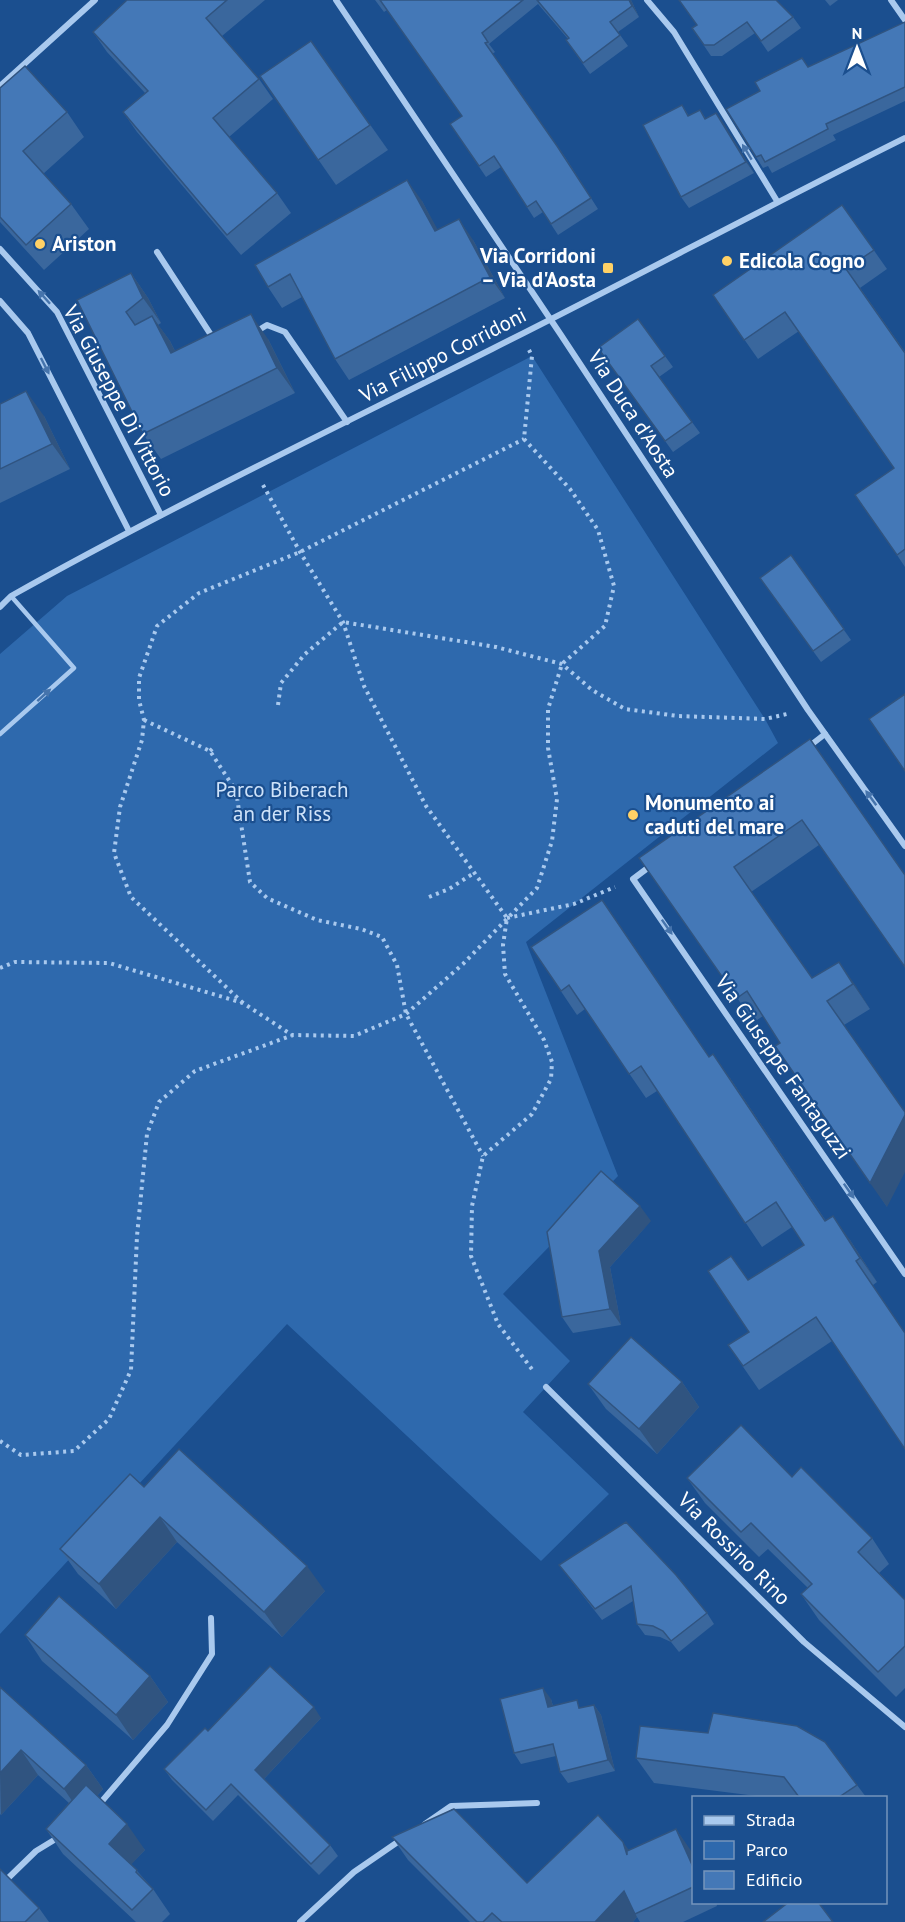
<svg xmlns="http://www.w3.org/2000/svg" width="905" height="1922" font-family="'PT Sans',sans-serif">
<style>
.green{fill:#2e69ad}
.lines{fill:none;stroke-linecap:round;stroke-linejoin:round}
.path{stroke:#a9c9ee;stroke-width:4;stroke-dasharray:3 4.5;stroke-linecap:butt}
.service{stroke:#a9c9ee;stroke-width:4.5}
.minor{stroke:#a9c9ee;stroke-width:6}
.wall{fill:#3a679d}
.shaded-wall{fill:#305480}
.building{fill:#4478b7;stroke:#305480;stroke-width:1.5}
.oneway{fill:#4674ac}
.poi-dot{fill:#ffd166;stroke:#1b4f8f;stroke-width:2}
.labels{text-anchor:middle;stroke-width:4.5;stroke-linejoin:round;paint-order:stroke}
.poi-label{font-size:21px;font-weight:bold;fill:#fff;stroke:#1b4f8f;text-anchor:start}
.street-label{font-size:21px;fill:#fff;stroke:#1b4f8f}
.park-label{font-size:21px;fill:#cfe3fa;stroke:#1b4f8f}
</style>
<rect width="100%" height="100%" fill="#1b4f8f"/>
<polygon class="green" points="532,356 765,719 778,743 526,942 618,1176 503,1294 570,1361 523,1412 609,1494 541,1561 287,1324 0,1634 0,654 67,596"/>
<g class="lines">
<g class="path">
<polyline points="263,485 300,552 343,622 364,686 426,806 507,918 503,945 505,974 544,1040 552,1062 551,1079 532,1114 483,1156 472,1206 471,1256 498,1324 534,1372"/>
<polyline points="278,705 281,683 305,654 343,622 496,647 562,664 592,690 625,709 678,716 765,719 787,714"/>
<polyline points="144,720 210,751 236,791 250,882 267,898 317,920 361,929 382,937 397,965 406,1014 483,1156"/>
<polyline points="210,751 215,746"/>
<polyline points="429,897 449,889 474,873"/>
<polyline points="507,918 574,904 615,887"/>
<polyline points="0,968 15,962 109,963 243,1003 292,1035"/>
<polyline points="243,1003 131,897 114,853 120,807 142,740 144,720 139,700 139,678 157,626 199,593 300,552 524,439"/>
<polyline points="0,1441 21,1455 74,1451 109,1419 131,1370 137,1236 147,1134 159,1102 195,1071 293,1035 354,1036 406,1014 463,964 537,888 552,841 557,799 548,748 548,709 562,664 605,626 614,586 598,530 570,489 524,439 532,356 529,350"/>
</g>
<polyline class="service" points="0,734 74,668 11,596"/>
<g class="minor">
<polyline points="336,0 561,335 808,710 905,846"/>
<polyline points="647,0 674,32 777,201"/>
<polyline points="891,0 905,20"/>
<polyline points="0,86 95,0"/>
<polyline points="0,249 57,312 161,515"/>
<polyline points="157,252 213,338"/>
<polyline points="0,301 28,333 129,531"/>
<polyline points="254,333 267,325 285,332 347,422"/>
<path d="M0 607 11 596C168 508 331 430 492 349 630 280 766 207 905 138"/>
<polyline points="807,748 825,734"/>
<polyline points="653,864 633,879 905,1274"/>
<polyline points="546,1387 804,1642 905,1727"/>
<polyline points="97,1807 167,1725 212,1654 211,1618"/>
<polyline points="425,1824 451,1806 537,1803"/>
<polyline points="0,1886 36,1851 59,1837"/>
<polyline points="300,1922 354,1872 402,1839"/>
</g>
</g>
<g class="wall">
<polygon points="127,0 265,0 222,36 259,79 273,99 229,137 277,193 291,213 241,255 137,132 123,112 145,93 107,52 93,32"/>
<polygon points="375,0 631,0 639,17 618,32 628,46 590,74 566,40 568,39 538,4 489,44 495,52 492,54 565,157 598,209 558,235 543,212 534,218 501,167 486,177 450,124 462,116 387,10 384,12"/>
<polygon points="825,0 838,0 830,6"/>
<polygon points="793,17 801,28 768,52 755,33 722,56 711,56 692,28 697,25"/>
<polygon points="905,22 905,101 833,135 836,140 772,173 768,166 763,168 756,157 808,67"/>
<polygon points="311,41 388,150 336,185 260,76"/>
<polygon points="0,88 67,112 84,137 43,174 71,204 89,229 44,270 0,222"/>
<polygon points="682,105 689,116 700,110 706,119 716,113 754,173 689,208 681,197"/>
<polygon points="422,201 437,230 473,240 505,298 349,380 335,359 302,297 282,308 268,287"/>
<polygon points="842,205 887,269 860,288 905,352 905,567 897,555 894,468 799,331 758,359 713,295"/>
<polygon points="131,273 148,298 161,323 158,325 170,341 175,351 268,339 295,393 161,459 143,434 77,300"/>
<polygon points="638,319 673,367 659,377 700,433 673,452 598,348"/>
<polygon points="0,404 44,416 70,469 0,503"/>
<polygon points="791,555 851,640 821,662 760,578"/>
<polygon points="810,739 819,845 751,892 812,978 839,962 870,1009 844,1025 887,1207 763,1016 754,1022 639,858"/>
<polygon points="531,947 709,1057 730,1078 826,1221 850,1240 877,1282 873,1285 832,1341 759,1390 728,1345 749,1332 748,1280 804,1245 792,1227 762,1247 657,1091 646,1098 585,1009 577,1015"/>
<polygon points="651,1221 610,1267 621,1325 573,1333 562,1317"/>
<polygon points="682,1382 699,1407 657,1454 606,1409 588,1384"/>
<polygon points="792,1477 872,1538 889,1564 879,1573 905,1600 905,1688 896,1697 819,1620 801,1594 808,1588 768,1549 759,1557 705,1503 687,1478"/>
<polygon points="144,1487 325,1591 282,1637 177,1542 116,1609 78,1574 60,1549"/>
<polygon points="626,1522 707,1613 714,1624 679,1652 671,1642 660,1637 645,1635 637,1624 633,1601 602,1620 559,1565"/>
<polygon points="25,1635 150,1676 168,1702 133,1740 42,1661"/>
<polygon points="0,1687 86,1765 103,1789 97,1796 145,1850 131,1864 153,1889 170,1914 162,1922 136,1922 63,1854 46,1829 69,1803 38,1775 1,1815 0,1814"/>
<polygon points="551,1699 553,1706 582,1708 594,1705 601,1715 615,1771 568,1783 560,1772 556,1756 521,1764 514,1753"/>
<polygon points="321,1718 264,1779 330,1845 338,1856 319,1875 238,1795 213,1821 172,1780 164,1769 208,1731"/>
<polygon points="636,1758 857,1785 866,1797 764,1797 654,1783"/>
<polygon points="676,1829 693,1856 693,1902 716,1902 717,1906 683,1922 640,1922 637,1917 633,1922 470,1922 408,1860 392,1837 527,1883 629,1850"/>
<polygon points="39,1908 49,1922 0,1922"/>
</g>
<g class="shaded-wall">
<polygon points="629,0 631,0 639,17 632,6"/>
<polygon points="716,113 724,124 754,173 746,162"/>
<polygon points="407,180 422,201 450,252 435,231"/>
<polygon points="459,219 473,240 505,298 490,277"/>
<polygon points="131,273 148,298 161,323 143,298"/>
<polygon points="251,314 268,339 295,393 277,368"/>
<polygon points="152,316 170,341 188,378 171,353"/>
<polygon points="26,391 44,416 70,469 52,444"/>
<polygon points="839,962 856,986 870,1009 853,984"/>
<polygon points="713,1054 730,1078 842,1246 825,1221"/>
<polygon points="905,1115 905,1172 887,1207 870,1183"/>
<polygon points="640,1206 651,1221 610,1267 621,1325 610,1309 599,1251"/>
<polygon points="833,1216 850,1240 877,1282 860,1258"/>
<polygon points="682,1382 699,1407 657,1454 639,1429"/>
<polygon points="160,1517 177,1542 116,1609 99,1584"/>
<polygon points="307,1566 325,1591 282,1637 264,1612"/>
<polygon points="150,1676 168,1702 133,1740 116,1715"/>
<polygon points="543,1688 551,1699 556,1718 548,1707"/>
<polygon points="594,1705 601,1715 615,1771 608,1760"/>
<polygon points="314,1707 321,1718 262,1781 255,1770"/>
<polygon points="21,1750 38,1775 1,1815 0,1773"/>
<polygon points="86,1765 103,1789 81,1814 64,1789"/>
<polygon points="127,1824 145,1850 127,1869 109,1844"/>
<polygon points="676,1829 692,1852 693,1856 693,1867"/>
<polygon points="623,1842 640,1865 627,1855"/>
<polygon points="624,1891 637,1917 633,1922 595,1922"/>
</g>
<g class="building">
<polygon points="127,0 227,0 206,18 259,79 213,118 277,193 227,235 123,112 148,91 93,32"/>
<polygon points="380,0 523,0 482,33 488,42 485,43 557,146 591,198 551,224 536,201 527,207 494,156 479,166 450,124 462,116"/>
<polygon points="537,0 629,0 632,6 610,22 620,35 583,63 566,40 569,38"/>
<polygon points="679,0 776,0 793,17 761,41 747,22 714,45 704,45 692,28 697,25"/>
<polygon points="905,22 905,87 826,124 828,129 765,162 761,155 756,157 726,109 760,91 755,82 802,58 808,67"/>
<polygon points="311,41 370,125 318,160 260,76"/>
<polygon points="25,66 67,112 23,151 71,204 26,245 0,217 0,88"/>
<polygon points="682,105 688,116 700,110 705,119 716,113 746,162 681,197 643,125"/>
<polygon points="407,180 435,231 459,219 490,277 335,359 290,274 268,287 255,265"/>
<polygon points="842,205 874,250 846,269 905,353 905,549 897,555 855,495 894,468 785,312 744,340 713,295"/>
<polygon points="131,273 143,298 126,312 135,325 152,316 171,353 251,314 277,368 143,434 77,300"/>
<polygon points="638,319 665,356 651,366 692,422 665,441 598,348"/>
<polygon points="26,391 52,444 0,469 0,404"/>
<polygon points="791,555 844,629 813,651 760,578"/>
<polygon points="905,694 905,771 869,719"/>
<polygon points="810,739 905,875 905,967 802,820 734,867 812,978 839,962 853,984 827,1001 905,1112 905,1115 870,1183 775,1046 780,1043 747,991 737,998 639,858"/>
<polygon points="602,900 709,1057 713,1054 825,1221 833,1216 860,1258 856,1261 905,1333 905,1449 816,1317 743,1366 728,1345 749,1332 708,1271 731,1256 748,1280 804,1245 776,1202 745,1223 641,1066 629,1074 569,985 561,991 531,947"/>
<polygon points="601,1171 640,1206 599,1251 610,1309 562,1317 547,1232"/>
<polygon points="631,1337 682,1382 639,1429 588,1384"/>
<polygon points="741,1425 792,1477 801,1467 872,1538 858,1552 905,1600 905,1646 878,1672 801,1594 812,1584 751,1523 741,1532 687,1478"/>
<polygon points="179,1449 307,1566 264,1612 160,1517 99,1584 60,1549 130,1474 144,1487"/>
<polygon points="626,1522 676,1575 707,1613 671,1641 663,1631 653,1626 637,1624 631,1586 595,1609 559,1565"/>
<polygon points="59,1596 150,1676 116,1715 25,1635"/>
<polygon points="270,1666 314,1707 255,1770 330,1845 311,1864 231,1784 206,1810 164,1769 205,1728 208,1731"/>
<polygon points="0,1687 86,1765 64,1789 21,1750 0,1773"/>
<polygon points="543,1688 548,1707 577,1700 579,1708 594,1705 608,1760 560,1772 553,1744 514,1753 500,1699"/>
<polygon points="713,1713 797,1726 825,1742 857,1785 839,1797 799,1797 784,1777 636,1758 640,1726 708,1733"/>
<polygon points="86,1785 127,1824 109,1844 137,1870 136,1872 153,1889 132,1910 46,1829"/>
<polygon points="454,1809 527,1883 598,1815 623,1842 627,1855 627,1851 676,1829 693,1867 693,1887 635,1914 624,1891 595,1922 502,1922 492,1913 483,1922 477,1922 392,1837"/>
<polygon points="0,1869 39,1908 25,1922 0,1922"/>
<polygon points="789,1902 818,1902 833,1922 763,1922"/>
</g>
<defs><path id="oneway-solid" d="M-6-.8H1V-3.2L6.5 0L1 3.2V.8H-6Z" transform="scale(1.5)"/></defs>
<g class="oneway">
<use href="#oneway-solid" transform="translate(747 152) rotate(-121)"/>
<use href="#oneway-solid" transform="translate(44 297) rotate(-132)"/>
<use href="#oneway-solid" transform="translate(45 366) rotate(63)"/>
<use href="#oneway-solid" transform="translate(44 695) rotate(-42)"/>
<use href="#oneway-solid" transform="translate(871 798) rotate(-126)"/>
<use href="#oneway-solid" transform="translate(667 927) rotate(55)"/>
<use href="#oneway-solid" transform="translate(849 1191) rotate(55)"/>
</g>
<g class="poi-dot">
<circle cx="40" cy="244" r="6"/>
<circle cx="727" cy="261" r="6"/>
<rect x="602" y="262" width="12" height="12" rx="3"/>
<circle cx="633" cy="815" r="6"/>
</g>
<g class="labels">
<g class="poi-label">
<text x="52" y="251">Ariston</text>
<text x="596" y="263" text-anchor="end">Via Corridoni<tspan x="596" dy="24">– Via d'Aosta</tspan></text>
<text x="739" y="268">Edicola Cogno</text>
<text x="645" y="810">Monumento ai<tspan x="645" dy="24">caduti del mare</tspan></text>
</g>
<g class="street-label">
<text transform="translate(443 355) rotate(-27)" y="7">Via Filippo Corridoni</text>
<text transform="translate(119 401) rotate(62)" y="7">Via Giuseppe Di Vittorio</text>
<text transform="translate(633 414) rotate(57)" y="7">Via Duca d'Aosta</text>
<text transform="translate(783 1067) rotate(55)" y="7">Via Giuseppe Fantaguzzi</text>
<text transform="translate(734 1549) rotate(45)" y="7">Via Rossino Rino</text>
</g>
<g class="park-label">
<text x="282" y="797">Parco Biberach<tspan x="282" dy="24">an der Riss</tspan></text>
</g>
</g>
<rect x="692" y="1796" width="195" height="108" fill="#1b4f8f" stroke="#7695bc" stroke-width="1.5"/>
<rect x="704" y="1816" width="30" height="9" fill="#a9c9ee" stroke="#7695bc" stroke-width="1.5"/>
<text x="746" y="1826" font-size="18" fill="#ffffff">Strada</text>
<rect x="704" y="1841" width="30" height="18" fill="#2e69ad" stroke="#7695bc" stroke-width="1.5"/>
<text x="746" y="1856" font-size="18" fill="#ffffff">Parco</text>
<rect x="704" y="1871" width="30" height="18" fill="#4478b7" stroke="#7695bc" stroke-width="1.5"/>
<text x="746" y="1886" font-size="18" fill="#ffffff">Edificio</text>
<g transform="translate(857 48)" stroke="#1b4f8f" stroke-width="4.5" paint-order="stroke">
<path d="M0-4.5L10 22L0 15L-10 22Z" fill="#ffffff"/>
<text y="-9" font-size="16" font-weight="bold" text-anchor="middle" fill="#ffffff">N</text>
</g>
</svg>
